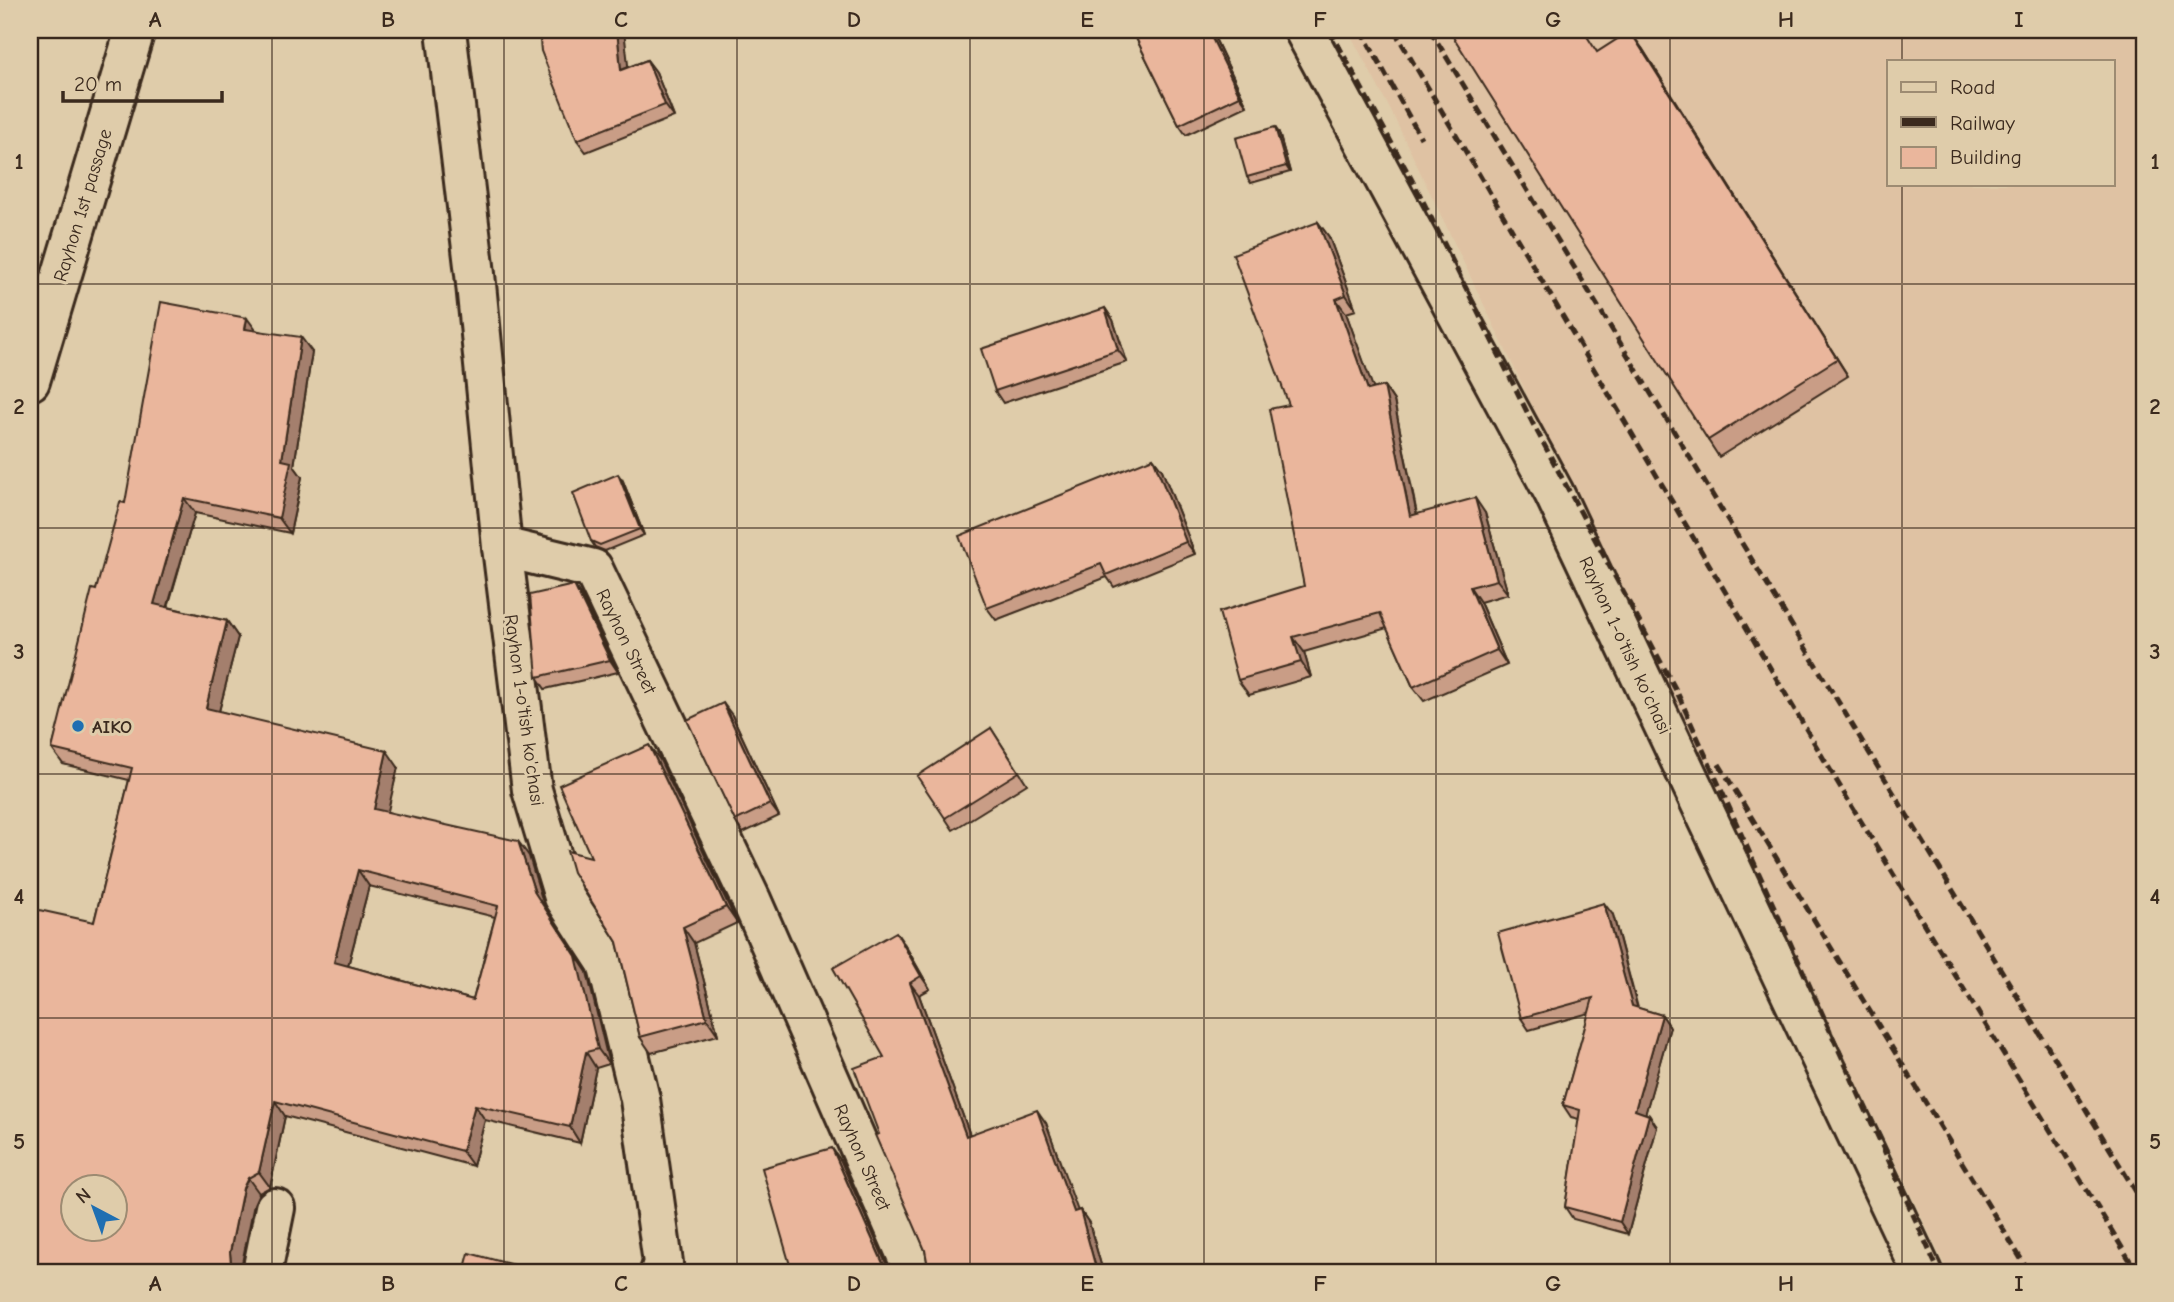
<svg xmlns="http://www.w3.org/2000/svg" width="2174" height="1302" font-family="'Comic Neue',sans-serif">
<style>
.built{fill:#dfc2a3;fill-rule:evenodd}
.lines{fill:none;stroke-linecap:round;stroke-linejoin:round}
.minor-casing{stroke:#3b2a1e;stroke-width:44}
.minor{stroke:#dfccaa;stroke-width:38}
.rail{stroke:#3b2a1e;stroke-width:5;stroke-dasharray:10 5;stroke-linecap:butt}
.wall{fill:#c99d86;stroke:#3b2a1e;stroke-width:2;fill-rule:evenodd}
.shaded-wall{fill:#a47f6d;stroke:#3b2a1e;stroke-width:2}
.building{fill:#eab69c;stroke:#3b2a1e;stroke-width:2;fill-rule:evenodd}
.grid{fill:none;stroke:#3b2a1e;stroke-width:2;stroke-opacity:0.55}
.poi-dot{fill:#1f6fb2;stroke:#dfccaa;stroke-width:2.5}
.labels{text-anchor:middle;stroke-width:6;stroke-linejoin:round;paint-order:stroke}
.street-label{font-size:19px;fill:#3b2a1e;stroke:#dfccaa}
.poi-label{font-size:19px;font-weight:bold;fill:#3b2a1e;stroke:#dfccaa;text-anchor:start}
.neatline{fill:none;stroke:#3b2a1e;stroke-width:2.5}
.grid-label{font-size:23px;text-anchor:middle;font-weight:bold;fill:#3b2a1e}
</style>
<rect width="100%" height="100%" fill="#dfccaa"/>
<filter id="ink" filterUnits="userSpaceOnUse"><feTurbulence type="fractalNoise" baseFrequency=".0143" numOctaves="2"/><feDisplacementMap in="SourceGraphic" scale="14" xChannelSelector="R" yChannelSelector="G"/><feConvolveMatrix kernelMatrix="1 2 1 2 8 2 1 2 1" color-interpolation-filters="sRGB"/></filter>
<g filter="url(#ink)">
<path class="built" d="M1348 30H2144V1272H1948L1391 111ZM1889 61H2113V184H1889Z"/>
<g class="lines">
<defs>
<g id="minor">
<polyline points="446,30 475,274 502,547 593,569 752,902 914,1272"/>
<polyline points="1304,30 1554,493 1922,1272"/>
<polyline points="30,381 135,30"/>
<polyline points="502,547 532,790 564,897 607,963 640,1099 663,1263 660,1272"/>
<polyline points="262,1272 275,1208"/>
</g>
</defs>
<use href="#minor" class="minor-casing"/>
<use href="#minor" class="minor"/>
<g class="rail">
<polyline points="1330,30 1419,193 1532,422 1677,692 1939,1272"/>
<polyline points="1361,30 1421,138"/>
<polyline points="1394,30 1848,800 2137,1272"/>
<polyline points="1430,30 2144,1205"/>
<polyline points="1719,764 2029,1272"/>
</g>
</g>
<g class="wall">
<polygon points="1132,30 1211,30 1247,106 1186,135 1179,125"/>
<polygon points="1642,48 1848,376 1719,457 1708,440 1598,52"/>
<polygon points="647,60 656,72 674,117 586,152 577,140 628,67"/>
<polygon points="1279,133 1290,172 1251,183 1247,177"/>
<polygon points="1318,222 1329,237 1356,310 1346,313 1373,389 1384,386 1394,401 1417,514 1485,513 1508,594 1480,602 1507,665 1424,701 1413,687 1387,628 1304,652 1311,677 1249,695 1238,680 1304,586 1289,405"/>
<polygon points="1105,308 1113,320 1127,362 1003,403 995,391"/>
<path d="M256 330 312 352 294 466 302 477 290 533 195 513 168 607 227 621 238 637 219 711 398 767 387 812 529 856 545 909 587 972 609 1064 596 1068 580 1143 485 1120 473 1166 285 1116 270 1187 259 1193 254 1204 241 1268 94 922 129 780 63 764 52 749 96 590 125 503ZM369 886 495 917 473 1000 348 966Z"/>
<polygon points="1153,458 1162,470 1195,554 1114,587 1107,577 996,620 987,608"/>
<polygon points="623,481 644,535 605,551 595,547 591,541"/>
<polygon points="582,597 618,672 545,689 537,677"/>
<polygon points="732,715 779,816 743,833 735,821"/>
<polygon points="991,728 1027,784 953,830 945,818"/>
<polygon points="660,760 737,923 694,943 718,1035 651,1053 640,1037 617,942 591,857"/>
<polygon points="1613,915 1638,1008 1662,1015 1670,1027 1645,1114 1649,1115 1657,1127 1628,1234 1573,1219 1565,1207 1579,1119 1571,1117 1563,1105 1589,1013 1529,1030 1521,1018"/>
<polygon points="905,945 930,989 919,995 970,1135 1046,1123 1077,1211 1080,1210 1089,1223 1103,1272 922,1272 927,1261 925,1250 879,1134"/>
</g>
<g class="shaded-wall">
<polygon points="617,30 624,30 630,82 621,70"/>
<polygon points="1208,30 1211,30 1247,106 1240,96"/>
<polygon points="1630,31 1642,48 1848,376 1837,359"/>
<polygon points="647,60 656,72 674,117 665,105"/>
<polygon points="1275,127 1279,133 1290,172 1286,166"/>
<polygon points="1318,222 1329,237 1356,310 1346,295"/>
<polygon points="1336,299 1346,313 1379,404 1368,390"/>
<polygon points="1105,308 1113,320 1127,362 1118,350"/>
<polygon points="247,318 258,333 245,329"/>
<polygon points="301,337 312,352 294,466 302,477 290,533 279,518 282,460"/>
<polygon points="1384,386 1394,401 1420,531 1410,516"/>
<polygon points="1153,458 1162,470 1195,554 1186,542"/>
<polygon points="618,474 623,481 644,535 640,529"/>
<polygon points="184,498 195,513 164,619 154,604"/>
<polygon points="1475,498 1485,513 1508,594 1497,580"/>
<polygon points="574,585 582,597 618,672 610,660"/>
<polygon points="1470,587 1480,602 1507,665 1497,650"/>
<polygon points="227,621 238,637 216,723 206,708"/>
<polygon points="1293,637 1304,652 1311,677 1301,662"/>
<polygon points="723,703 732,715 779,816 770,804"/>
<polygon points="649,745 660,760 737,923 726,907"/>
<polygon points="387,751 398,767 385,824 374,809"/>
<polygon points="518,841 529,856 545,909 587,972 609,1064 598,1049 535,893"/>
<polygon points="358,870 369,886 345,977 334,962"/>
<polygon points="1604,903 1613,915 1640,1018 1632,1006"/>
<polygon points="683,927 694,943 718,1035 707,1019"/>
<polygon points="896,932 905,945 930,989 921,976"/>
<polygon points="910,983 919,995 975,1149 966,1136"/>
<polygon points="1662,1015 1670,1027 1643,1122 1635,1110"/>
<polygon points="586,1052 596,1068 580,1143 570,1127"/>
<polygon points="275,1101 285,1116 270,1187 259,1172"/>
<polygon points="475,1105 485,1120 473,1166 462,1151"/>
<polygon points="1037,1110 1046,1123 1083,1225 1074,1212"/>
<polygon points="1649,1115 1657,1127 1628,1234 1620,1222"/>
<polygon points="832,1148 841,1161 890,1272 888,1272 885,1268"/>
<polygon points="248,1178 259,1193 254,1204 241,1268 241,1272 236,1272 231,1264 230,1252 243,1188"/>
<polygon points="1080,1210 1089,1223 1103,1272 1097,1272"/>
</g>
<g class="building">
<polygon points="539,30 617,30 621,70 647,60 665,105 577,140 541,51"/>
<polygon points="1132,30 1208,30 1240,96 1179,125"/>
<polygon points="1449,30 1583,30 1597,52 1630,31 1837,359 1708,440"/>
<polygon points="1275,127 1286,166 1247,177 1236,138"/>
<polygon points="1318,222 1346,295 1336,299 1368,390 1384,386 1410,516 1475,498 1497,580 1470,587 1497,650 1413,687 1380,613 1293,637 1301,662 1238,680 1219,612 1304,586 1269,409 1289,405 1233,254"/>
<path d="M161 302 247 318 245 329 301 337 282 460 291 462 279 518 184 498 154 604 227 621 206 708 387 751 374 809 518 841 535 893 576 956 598 1049 586 1052 570 1127 475 1105 462 1151 275 1101 259 1172 248 1178 243 1188 230 1252 231 1264 236 1272H30V908L94 922 132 768 52 749 92 589 96 590 120 502 125 503ZM358 870 498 906 473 1000 334 962ZM74 1186H116V1228H74Z"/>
<polygon points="1105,308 1118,350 995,391 981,349"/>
<polygon points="1153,458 1186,542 1106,575 1101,564 987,608 959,536"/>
<polygon points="618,474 640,529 600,545 591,541 573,493"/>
<polygon points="574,585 610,660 537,677 530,595"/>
<polygon points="723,703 770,804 735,821 687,720"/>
<polygon points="991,728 1019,772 945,818 917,776"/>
<polygon points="649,745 726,907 683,927 707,1019 640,1037 617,942 573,872 567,851 591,857 559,785"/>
<polygon points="1604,903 1632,1006 1662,1015 1635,1110 1649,1115 1620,1222 1565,1207 1580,1110 1563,1105 1593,998 1521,1018 1498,933"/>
<polygon points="896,932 921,976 910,983 966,1136 1037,1110 1074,1212 1080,1210 1097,1272 922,1272 927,1261 925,1250 875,1135 879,1134 854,1068 884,1057 833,968"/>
<polygon points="832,1148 885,1268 889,1272 792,1272 762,1168"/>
<polygon points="469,1253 532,1270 532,1272 464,1272"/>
</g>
</g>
<path class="grid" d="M272 30V1272M504 30V1272M737 30V1272M970 30V1272M1204 30V1272M1436 30V1272M1670 30V1272M1902 30V61M1902 184V1272M30 284H2144M30 528H2144M30 774H2144M30 1018H2144"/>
<circle class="poi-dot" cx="78" cy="726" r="7"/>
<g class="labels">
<g class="street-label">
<text transform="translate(82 205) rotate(-73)" y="7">Rayhon 1st passage</text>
<text transform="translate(627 641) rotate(64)" y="7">Rayhon Street</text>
<text transform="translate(1626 645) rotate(65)" y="7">Rayhon 1-o'tish ko'chasi</text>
<text transform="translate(525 710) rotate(82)" y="7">Rayhon 1-o'tish ko'chasi</text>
<text transform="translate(863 1157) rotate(66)" y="7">Rayhon Street</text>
</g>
<g class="poi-label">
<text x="92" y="733">AIKO</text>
</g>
</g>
<rect width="2174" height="1302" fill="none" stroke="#dfccaa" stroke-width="77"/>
<rect x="1887" y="60" width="228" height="126" fill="#dfccaa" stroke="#9d8b72" stroke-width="2"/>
<rect x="1901" y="82" width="35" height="10" fill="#dfccaa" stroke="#9d8b72" stroke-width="2"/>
<text x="1950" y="94" font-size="21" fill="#3b2a1e">Road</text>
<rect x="1901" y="117" width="35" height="10" fill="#3b2a1e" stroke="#9d8b72" stroke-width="2"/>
<text x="1950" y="130" font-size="21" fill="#3b2a1e">Railway</text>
<rect x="1901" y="147" width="35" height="21" fill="#eab69c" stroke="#9d8b72" stroke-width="2"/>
<text x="1950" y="164" font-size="21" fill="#3b2a1e">Building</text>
<g transform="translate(94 1208) rotate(319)"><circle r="33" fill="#dfccaa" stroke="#9d8b72" stroke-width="2"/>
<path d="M0-5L12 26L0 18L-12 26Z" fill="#1f6fb2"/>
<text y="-10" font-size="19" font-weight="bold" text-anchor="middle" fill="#3b2a1e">N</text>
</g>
<path d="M63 91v10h159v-10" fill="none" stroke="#3b2a1e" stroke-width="3.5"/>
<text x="74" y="91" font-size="21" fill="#3b2a1e" stroke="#dfccaa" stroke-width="5" paint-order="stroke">20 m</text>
<rect x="38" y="38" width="2098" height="1226" class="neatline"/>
<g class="grid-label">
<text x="155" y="27">A</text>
<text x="388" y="27">B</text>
<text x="621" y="27">C</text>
<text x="854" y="27">D</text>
<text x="1087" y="27">E</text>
<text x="1320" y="27">F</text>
<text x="1553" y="27">G</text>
<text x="1786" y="27">H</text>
<text x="2019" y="27">I</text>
<text x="19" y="169">1</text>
<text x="2155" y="169">1</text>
<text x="19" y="414">2</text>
<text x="2155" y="414">2</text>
<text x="19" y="659">3</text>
<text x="2155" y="659">3</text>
<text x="19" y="904">4</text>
<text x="2155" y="904">4</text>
<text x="19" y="1149">5</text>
<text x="2155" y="1149">5</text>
<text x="155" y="1291">A</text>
<text x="388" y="1291">B</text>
<text x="621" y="1291">C</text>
<text x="854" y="1291">D</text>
<text x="1087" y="1291">E</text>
<text x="1320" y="1291">F</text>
<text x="1553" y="1291">G</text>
<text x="1786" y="1291">H</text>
<text x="2019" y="1291">I</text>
</g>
</svg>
